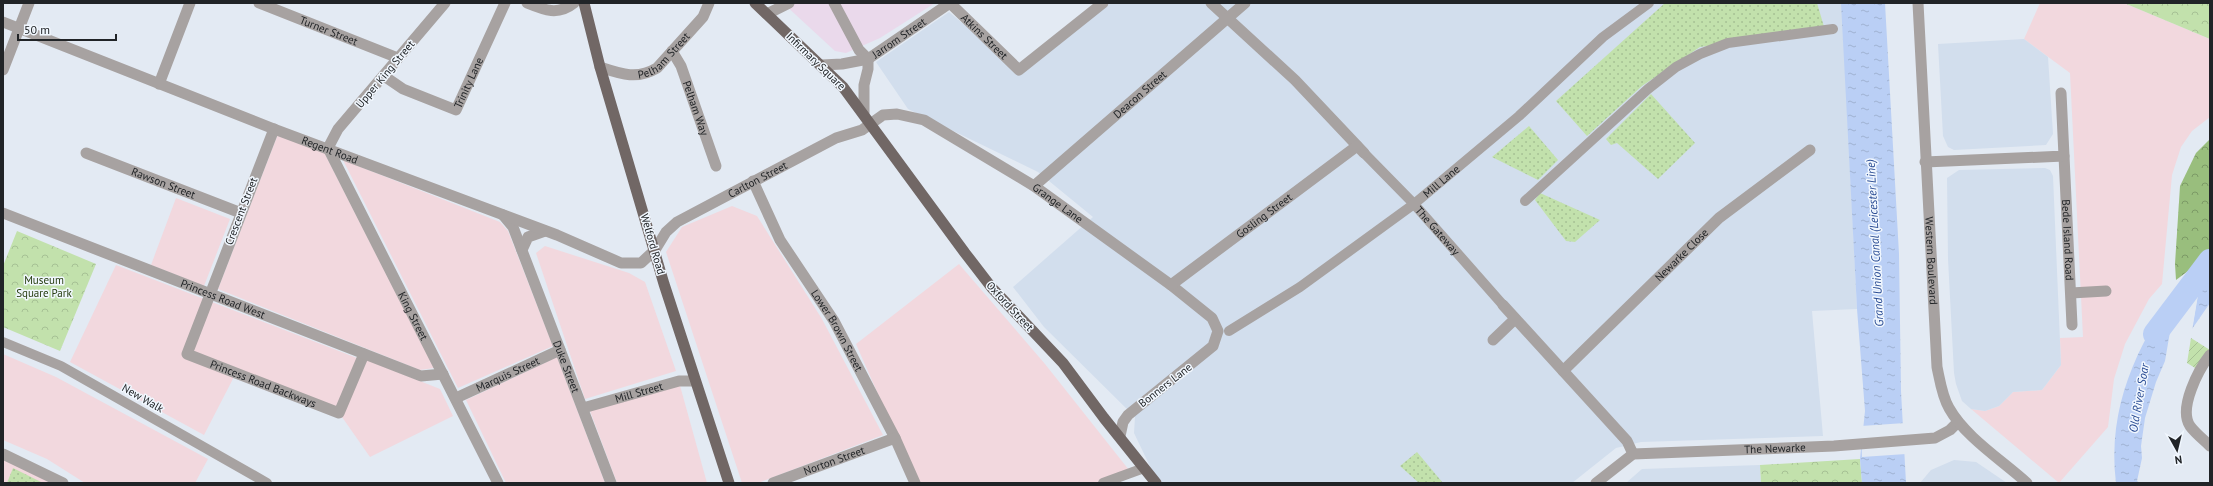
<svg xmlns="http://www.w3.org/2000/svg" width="2213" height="486" font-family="'PT Sans',sans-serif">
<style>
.commercial{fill:#f2d8de}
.built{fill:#d2deed}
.medical{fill:#ead9eb}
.grass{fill:url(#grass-dots)}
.forest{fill:url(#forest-crowns)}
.park{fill:url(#park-crowns)}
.garden{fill:url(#garden-furrows)}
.water{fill:url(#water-ripples)}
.pier{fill:#e3eaf3}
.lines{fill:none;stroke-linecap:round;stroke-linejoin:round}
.river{stroke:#bacff5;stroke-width:24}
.pedestrian{stroke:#a7a2a1;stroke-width:10}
.minor{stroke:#a7a2a1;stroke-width:11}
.tertiary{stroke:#a7a2a1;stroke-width:11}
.primary{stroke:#716765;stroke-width:11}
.labels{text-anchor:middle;stroke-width:3;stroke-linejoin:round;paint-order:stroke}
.street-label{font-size:11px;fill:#212427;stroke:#f1f7fe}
.park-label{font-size:11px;fill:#253c0e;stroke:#f1f7fe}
.water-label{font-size:12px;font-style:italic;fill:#264992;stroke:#f1f7fe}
</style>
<defs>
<pattern id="grass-dots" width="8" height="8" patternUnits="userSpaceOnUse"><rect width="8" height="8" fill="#c2e1ac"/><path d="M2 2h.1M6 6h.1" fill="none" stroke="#a6c194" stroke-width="1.8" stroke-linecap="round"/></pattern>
<pattern id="forest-crowns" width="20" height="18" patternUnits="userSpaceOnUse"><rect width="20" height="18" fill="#99be7d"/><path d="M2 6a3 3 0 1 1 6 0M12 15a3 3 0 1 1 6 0" fill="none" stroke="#7c9a66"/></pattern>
<pattern id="park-crowns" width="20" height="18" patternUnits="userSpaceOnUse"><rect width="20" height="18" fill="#c2e1ac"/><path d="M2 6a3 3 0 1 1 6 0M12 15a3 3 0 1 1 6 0" fill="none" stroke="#a6c194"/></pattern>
<pattern id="garden-furrows" width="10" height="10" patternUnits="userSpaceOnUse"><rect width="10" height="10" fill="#c2e1ac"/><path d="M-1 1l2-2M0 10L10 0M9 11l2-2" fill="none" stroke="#a6c194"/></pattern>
<pattern id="water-ripples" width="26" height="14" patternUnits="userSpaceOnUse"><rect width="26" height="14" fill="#bacff5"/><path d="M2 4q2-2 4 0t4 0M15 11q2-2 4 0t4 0" fill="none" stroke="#a0b2d2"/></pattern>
</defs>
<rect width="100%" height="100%" fill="#e3eaf3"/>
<g class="commercial">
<polygon points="2040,3 2124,3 2210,39 2210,117 2192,131 2181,147 2172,175 2162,284 2149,299 2125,344 2114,379 2108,427 2059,483 1971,409 1985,411 1999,406 2013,392 2042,390 2061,365 2060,338 2083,337 2070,73 2024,39"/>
<polygon points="278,134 324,152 434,368 420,370 218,289"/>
<polygon points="343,160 500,222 508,231 553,346 458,388"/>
<polygon points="176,198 230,219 204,286 151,265"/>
<polygon points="732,206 757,216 822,319 883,435 758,483 742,483 666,252 682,227"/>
<polygon points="545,246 629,273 645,282 676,371 585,399 536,253"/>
<polygon points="959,264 1045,364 1129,470 1097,483 917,483 856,344"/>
<polygon points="116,265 357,358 336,411 236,373 204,435 70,362"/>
<polygon points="3,354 56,377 208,459 195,483 85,483 47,459 3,440"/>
<polygon points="557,357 605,483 506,483 466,400"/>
<polygon points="367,360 440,389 453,416 370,457 342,417"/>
<polygon points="679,382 707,483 617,483 590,411"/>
<polygon points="3,453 63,483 3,483"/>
</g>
<g class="built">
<polygon points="1107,3 1842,3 1857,309 1812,311 1823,436 1641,442 1616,448 1572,483 1158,483 1134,433 1135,417 1044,327 1013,287 1093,217 1038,172 908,109 876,62 949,12 1019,70"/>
<polygon points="2024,39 2048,57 2053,134 2046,145 1954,150 1948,147 1943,136 1938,44"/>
<polygon points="2045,168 2050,170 2053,176 2061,365 2042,390 2013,392 1999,406 1985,411 1971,409 1962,401 1956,384 1954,373 1948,259 1947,178 1959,170"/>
<polygon points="1954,460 1976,462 2007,483 1920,483 1931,470"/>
<polygon points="1760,465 1761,483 1626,483 1642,469"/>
</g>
<polygon class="medical" points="783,3 935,3 880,38 846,53 835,51"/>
<g class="grass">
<polygon points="1665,3 1817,3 1825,30 1700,47 1642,86 1587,136 1556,101"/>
<polygon points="1651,94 1695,143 1658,179 1617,143 1611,145 1606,139"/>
<polygon points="1529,126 1558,160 1538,180 1492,157"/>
<polygon points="1540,193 1600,220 1575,242 1566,241 1535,200"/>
<polygon points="1417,452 1443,483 1419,483 1400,466"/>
<polygon points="13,468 41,482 40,483 7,483"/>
</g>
<polygon class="forest" points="2210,139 2210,248 2204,259 2176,280 2175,264 2180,186 2196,153"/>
<g class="park">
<polygon points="2124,3 2210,3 2210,39"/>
<polygon points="17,231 96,264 60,351 3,327 3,266"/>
<polygon points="1860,459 1862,483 1761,483 1760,465"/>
</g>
<polygon class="garden" points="2191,338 2210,350 2210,356 2200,371 2187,363"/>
<g class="water">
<polygon points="1841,3 1885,3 1899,254 1901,391 1906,483 1862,483 1860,459 1865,411 1857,309"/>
<polygon points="2210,248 2210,303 2192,329 2204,259"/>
<path d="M2178 285 2165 361 2156 382 2145 418 2141 446 2142 458 2137 481 2140 483H2116C2107 406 2137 347 2178 285Z"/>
</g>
<g class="pier">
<polygon points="2202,258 2204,259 2192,331 2190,329"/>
<polygon points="1905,423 1906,454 1862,457 1861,426"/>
</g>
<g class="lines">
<polyline class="river" points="2155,334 2210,261"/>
<g class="pedestrian">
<path id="s1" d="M1364 153 1414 204 1503 305"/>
<polyline points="1525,201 1648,89 1676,67 1700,54 1728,43 1833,29"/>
<path id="s2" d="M1229 331 1300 287 1414 204 1519 116 1603 37 1649 3"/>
<polyline points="3,342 61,366 267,483"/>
<polyline points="1103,483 1144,468"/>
</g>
<g class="minor">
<path id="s3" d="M259 3 398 58"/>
<path id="s4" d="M445 3 338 129 328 148 498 483"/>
<path d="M527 3C544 10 558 16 574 3"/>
<polyline points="834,3 859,50 868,59"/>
<path id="s5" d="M950 3 1019 70 1103 3"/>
<polyline points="1211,3 1295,80 1364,153"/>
<polyline points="767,14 789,3"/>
<path id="s6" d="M672 51 681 66 716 166"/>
<path id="s7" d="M822 65 842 64 868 59 950 3"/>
<path id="s8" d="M600 67C621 74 637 80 657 68L703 17 709 3"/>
<polyline points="3,70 29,3"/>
<path id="s9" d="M384 76 403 89 456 110 505 3"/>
<polyline points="159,84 190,3"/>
<polyline points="864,113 864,85 868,69 868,59"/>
<path id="s10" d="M274 129 187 354 339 413 364 354"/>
<path id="s11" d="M86 153 241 213"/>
<path id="s12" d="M2064 156 2072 325"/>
<polyline points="1925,162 2064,156 2061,93"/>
<path id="s13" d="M753 181 780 240 834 321 895 438 915 483"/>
<path id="s14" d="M1034 186 1245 3"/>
<path id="s15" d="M3 213 421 376 443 374"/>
<path id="s16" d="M503 215 513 227 611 483"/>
<polyline points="522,250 528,237 545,231"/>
<path id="s17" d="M655 250 666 232 677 222 836 138 862 130 883 115 897 114 924 120 1034 186 1171 285 1212 318 1218 331 1213 346 1128 415 1123 422 1120 436"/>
<path id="s18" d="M1171 285 1357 146"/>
<polyline points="2071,293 2106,291"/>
<polyline points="1503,305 1627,441 1633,454"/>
<polyline points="1493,340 1515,319"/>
<path d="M2210 355C2199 369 2178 408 2190 426 2195 433 2204 440 2210 446"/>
<path id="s19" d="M1563 371 1719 218 1810 150"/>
<path id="s20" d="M456 398 560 350"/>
<path id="s21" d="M583 408 679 381H695"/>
<polyline points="3,454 63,483"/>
<path id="s22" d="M773 483 895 438"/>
<path id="s23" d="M1596 483 1633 454 1834 446 1935 438 1950 430 1958 422"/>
</g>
<g class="tertiary">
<path id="s24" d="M1918 3 1937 367C1940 381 1942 396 1949 408 1965 437 2003 461 2027 483"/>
<path id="s25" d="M3 22 274 129 557 235 621 263H641L655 250"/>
</g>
<g class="primary">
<polyline points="584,3 600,67 664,284 729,483"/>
<polyline points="755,3 843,87 965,253 992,288 1063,363 1104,418 1156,483"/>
</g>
</g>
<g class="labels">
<g class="street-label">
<text dy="4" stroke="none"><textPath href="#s3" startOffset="75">Turner Street</textPath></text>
<text dy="4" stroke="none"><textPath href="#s5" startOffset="48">Atkins Street</textPath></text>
<text dy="4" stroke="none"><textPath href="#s7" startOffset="84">Jarrom Street</textPath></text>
<text dy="4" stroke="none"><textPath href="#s8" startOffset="72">Pelham Street</textPath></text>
<text transform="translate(816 61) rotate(44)" y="4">Infirmary Square</text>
<text transform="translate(385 74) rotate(-50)" y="4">Upper King Street</text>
<text dy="4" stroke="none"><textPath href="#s9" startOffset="110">Trinity Lane</textPath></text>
<text dy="4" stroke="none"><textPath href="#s14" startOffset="140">Deacon Street</textPath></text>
<text dy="4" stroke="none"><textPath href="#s6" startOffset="62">Pelham Way</textPath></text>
<text dy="4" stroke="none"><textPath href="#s25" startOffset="351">Regent Road</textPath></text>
<text dy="4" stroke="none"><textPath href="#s17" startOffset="127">Carlton Street</textPath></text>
<text dy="4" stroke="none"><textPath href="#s2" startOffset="260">Mill Lane</textPath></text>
<text dy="4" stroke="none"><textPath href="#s11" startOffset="83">Rawson Street</textPath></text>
<text dy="4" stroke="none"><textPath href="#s17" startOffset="468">Grange Lane</textPath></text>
<text transform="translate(241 211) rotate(-69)" y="4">Crescent Street</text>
<text dy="4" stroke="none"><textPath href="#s18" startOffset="116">Gosling Street</textPath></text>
<text dy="4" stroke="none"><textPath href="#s1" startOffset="107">The Gateway</textPath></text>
<text dy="4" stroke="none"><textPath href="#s12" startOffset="84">Bede Island Road</textPath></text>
<text transform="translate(653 244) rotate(74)" y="4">Welford Road</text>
<text dy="4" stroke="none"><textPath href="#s19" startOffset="166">Newarke Close</textPath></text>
<text dy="4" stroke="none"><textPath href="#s24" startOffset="258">Western Boulevard</textPath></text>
<text dy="4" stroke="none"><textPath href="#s15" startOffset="236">Princess Road West</textPath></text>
<text transform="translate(1010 306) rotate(47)" y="4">Oxford Street</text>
<text dy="4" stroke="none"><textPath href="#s4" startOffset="375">King Street</textPath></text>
<text dy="4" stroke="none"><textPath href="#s13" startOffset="172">Lower Brown Street</textPath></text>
<text dy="4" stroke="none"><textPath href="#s16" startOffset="165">Duke Street</textPath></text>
<text dy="4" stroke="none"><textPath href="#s20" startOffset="57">Marquis Street</textPath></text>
<text dy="4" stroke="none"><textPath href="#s10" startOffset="323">Princess Road Backways</textPath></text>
<text transform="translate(1165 385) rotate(-38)" y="4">Bonners Lane</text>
<text dy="4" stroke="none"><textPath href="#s21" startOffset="58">Mill Street</textPath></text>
<text transform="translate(143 398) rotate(30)" y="4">New Walk</text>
<text dy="4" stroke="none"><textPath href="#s23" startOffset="189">The Newarke</textPath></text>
<text dy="4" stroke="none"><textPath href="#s22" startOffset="65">Norton Street</textPath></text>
</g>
<g class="park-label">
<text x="44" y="284">Museum<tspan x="44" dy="13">Square Park</tspan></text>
</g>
<g class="water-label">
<text transform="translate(1875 243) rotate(-93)" y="4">Grand Union Canal (Leicester Line)</text>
<text transform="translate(2139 398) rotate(-80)" y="4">Old River Soar</text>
</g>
</g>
<rect width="2213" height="486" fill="none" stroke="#212427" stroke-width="8"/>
<g transform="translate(2177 450) rotate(172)" stroke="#f1f7fe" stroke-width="3" paint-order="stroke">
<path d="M0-3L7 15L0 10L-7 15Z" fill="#212427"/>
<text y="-6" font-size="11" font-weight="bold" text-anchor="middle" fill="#212427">N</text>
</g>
<path d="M18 34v6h98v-6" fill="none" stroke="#212427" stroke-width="2"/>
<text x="24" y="34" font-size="12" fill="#212427" stroke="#f1f7fe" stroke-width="3" paint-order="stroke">50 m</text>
</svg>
